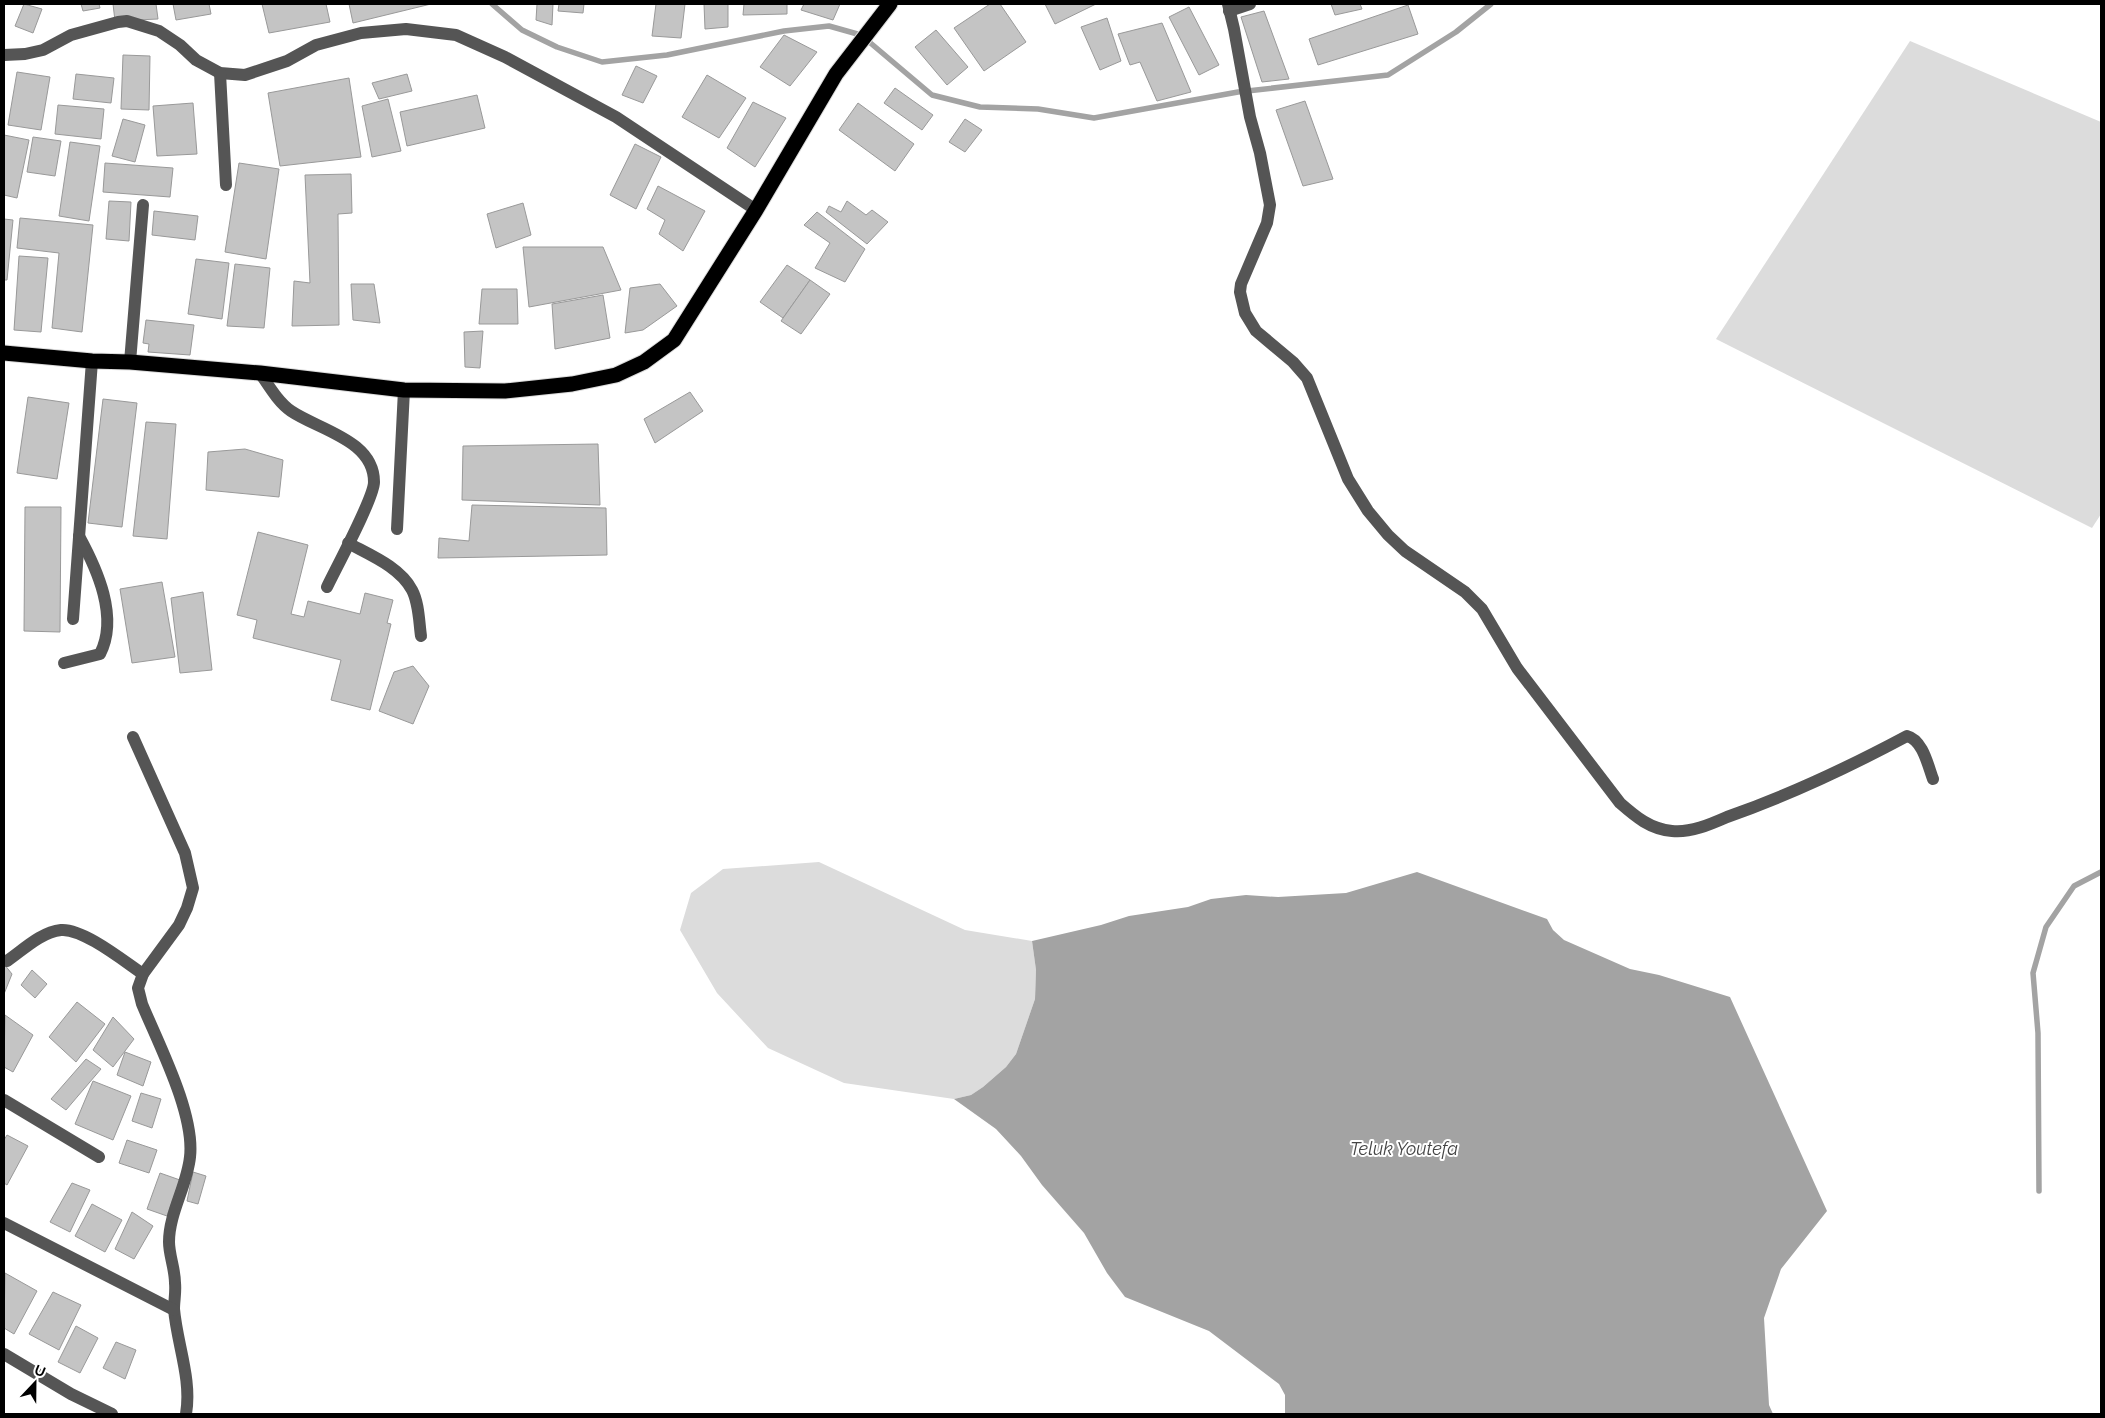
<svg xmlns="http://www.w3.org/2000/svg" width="2105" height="1418" font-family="Raleway,sans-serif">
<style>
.green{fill:#dcdcdc}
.water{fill:#a3a3a3}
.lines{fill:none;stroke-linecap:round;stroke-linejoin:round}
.stream{stroke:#a3a3a3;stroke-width:5.5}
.building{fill:#c4c4c4;stroke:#999}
.highway-casing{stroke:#dbdbdb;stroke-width:17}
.minor{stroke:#555;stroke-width:12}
.highway{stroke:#000;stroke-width:15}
.labels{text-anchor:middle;stroke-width:4;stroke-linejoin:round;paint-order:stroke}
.water-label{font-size:18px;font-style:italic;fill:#444;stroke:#fff}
</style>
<rect width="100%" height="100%" fill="#fff"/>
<g class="green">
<polygon points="1910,41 2101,122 2101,514 2092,528 1716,339"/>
<polygon points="819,862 965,930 1032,941 1036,970 1035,999 1016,1054 1006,1067 983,1087 971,1095 954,1099 844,1083 768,1048 717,993 680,930 691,893 723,869"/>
</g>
<polygon class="water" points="1417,872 1547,919 1553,930 1564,940 1630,969 1659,975 1730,997 1827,1211 1781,1269 1764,1318 1769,1405 1773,1414 1285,1414 1285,1395 1279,1384 1209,1331 1125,1297 1107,1273 1084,1233 1042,1185 1021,1156 996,1129 954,1099 971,1095 983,1087 1006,1067 1016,1054 1035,999 1036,970 1032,941 1101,925 1129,916 1188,907 1211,899 1246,895 1278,897 1346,893"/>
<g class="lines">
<g class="stream">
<polyline points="492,4 522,30 557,47 602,62 667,55 784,31 829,26 861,35 932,95 980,107 1038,109 1094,118 1238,92 1388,75 1456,32 1491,4"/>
<polyline points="2039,1191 2038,1033 2033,973 2046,927 2074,886 2101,872"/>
</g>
</g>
<g class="building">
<polygon points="24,4 42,9 33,33 15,26"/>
<polygon points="81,4 99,4 100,8 83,11"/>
<polygon points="113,4 156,4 158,19 115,21"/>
<polygon points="173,4 209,4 211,14 176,20"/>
<polygon points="262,4 326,4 330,22 269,33"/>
<polygon points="349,4 431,4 353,23"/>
<polygon points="537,4 553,4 552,25 536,20"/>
<polygon points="559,4 584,4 583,13 558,11"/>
<polygon points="656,4 685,4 681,38 652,36"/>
<polygon points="704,4 728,4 728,27 705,29"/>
<polygon points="744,4 787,4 787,14 743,15"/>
<polygon points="804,4 840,4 833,20 801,10"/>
<polygon points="990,4 1000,4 1026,42 984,71 954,28"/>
<polygon points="1045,4 1096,4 1055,24"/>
<polygon points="1331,4 1360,4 1362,9 1335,15"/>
<polygon points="1408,5 1418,34 1318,65 1309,39"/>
<polygon points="1189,7 1219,65 1199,75 1169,17"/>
<polygon points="1264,11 1289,79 1262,82 1241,17"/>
<polygon points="1107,18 1121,61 1100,70 1081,27"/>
<polygon points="1162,23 1191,92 1157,101 1140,62 1130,65 1118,34"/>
<polygon points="936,30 968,67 947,85 915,47"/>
<polygon points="784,35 817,52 790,86 760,67"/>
<polygon points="123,55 150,56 149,110 121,109"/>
<polygon points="636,66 657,76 643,103 622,95"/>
<polygon points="17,72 50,77 41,130 8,125"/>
<polygon points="76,74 114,78 111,103 73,99"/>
<polygon points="407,74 412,91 379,99 372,83"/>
<polygon points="707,75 746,98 719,138 682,117"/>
<polygon points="349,78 361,157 280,166 268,93"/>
<polygon points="895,88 933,115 922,130 884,103"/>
<polygon points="477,95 485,128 407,146 400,112"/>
<polygon points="388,99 401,151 372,157 362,106"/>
<polygon points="1305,101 1333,179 1303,186 1276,110"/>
<polygon points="753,102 786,118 755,167 727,148"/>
<polygon points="193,103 197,154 157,156 153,106"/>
<polygon points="858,103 914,144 895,171 839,130"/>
<polygon points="58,105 104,109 101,139 55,134"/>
<polygon points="123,119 145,125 135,162 112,156"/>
<polygon points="965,119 982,130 965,152 949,142"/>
<polygon points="4,135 29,140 17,198 4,195"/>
<polygon points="33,137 61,141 55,176 27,172"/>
<polygon points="70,142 100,146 89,221 59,216"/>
<polygon points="635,144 661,157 636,209 610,195"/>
<polygon points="105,163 173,168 170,197 103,192"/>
<polygon points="239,163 279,169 266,259 225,252"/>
<polygon points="351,174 352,213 338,214 339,325 292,326 294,281 310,283 305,175"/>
<polygon points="658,186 705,211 683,251 659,234 665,220 647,209"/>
<polygon points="109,201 131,202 129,241 106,239"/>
<polygon points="847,201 866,215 872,210 888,222 867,244 826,212 829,206 841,212"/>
<polygon points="523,203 531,235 496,248 487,214"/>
<polygon points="154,211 198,216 195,240 152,235"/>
<polygon points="817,212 865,249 845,282 815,268 830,243 804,225"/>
<polygon points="20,218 93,225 82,332 52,328 59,253 17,248"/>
<polygon points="4,219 13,220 7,280 4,280"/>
<polygon points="523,247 603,247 621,290 529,307"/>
<polygon points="19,256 48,258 41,332 14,330"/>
<polygon points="196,259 229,263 222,319 188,314"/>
<polygon points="235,264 270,268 264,328 227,326"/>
<polygon points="787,265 810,280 783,318 760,302"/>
<polygon points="810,280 830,294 801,334 781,321"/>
<polygon points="351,284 374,284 380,323 353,320"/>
<polygon points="660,284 677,306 643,330 625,333 630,288"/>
<polygon points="482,289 517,289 518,324 479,324"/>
<polygon points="603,295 610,338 555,349 552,304"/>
<polygon points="146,320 194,325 190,355 148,352 149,344 143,343"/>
<polygon points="483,331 480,368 465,367 464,332"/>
<polygon points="690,392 703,411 655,443 644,419"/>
<polygon points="28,397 69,403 57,479 17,473"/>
<polygon points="103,399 137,403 122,527 88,523"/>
<polygon points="146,422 176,424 167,539 133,536"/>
<polygon points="598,444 600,505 462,500 463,446"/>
<polygon points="245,449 283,460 279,497 206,490 208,452"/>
<polygon points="472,505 606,508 607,555 438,558 439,538 469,541"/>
<polygon points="25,507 61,507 60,632 24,631"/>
<polygon points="258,532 308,545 291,614 304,617 308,601 360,614 365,593 393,600 387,623 391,624 370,710 331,700 341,660 253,638 257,620 237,615"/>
<polygon points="162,582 175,657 132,663 120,589"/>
<polygon points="203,592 212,670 180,673 171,598"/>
<polygon points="413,666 429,686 413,724 379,711 394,672"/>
<polygon points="4,964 12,974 4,994"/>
<polygon points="32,970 47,984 35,998 21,985"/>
<polygon points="77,1002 105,1024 76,1062 49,1037"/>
<polygon points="5,1015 33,1035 13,1072 4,1067"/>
<polygon points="113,1017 134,1039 113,1067 93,1050"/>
<polygon points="125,1052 151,1062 143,1086 117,1075"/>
<polygon points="86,1059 101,1069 66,1110 51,1099"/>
<polygon points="93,1081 131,1096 113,1140 75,1124"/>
<polygon points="141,1093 161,1099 152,1128 132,1121"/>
<polygon points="7,1135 28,1146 7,1185 4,1183 4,1140"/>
<polygon points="127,1140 157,1150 149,1173 119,1163"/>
<polygon points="193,1172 206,1176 198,1204 187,1201"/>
<polygon points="160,1173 180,1180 167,1216 147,1209"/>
<polygon points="72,1183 90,1190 70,1232 50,1222"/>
<polygon points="92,1204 122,1220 105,1252 75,1236"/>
<polygon points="132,1212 153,1226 134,1259 115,1249"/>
<polygon points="5,1273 37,1291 14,1334 4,1328"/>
<polygon points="53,1292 81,1305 59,1350 29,1334"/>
<polygon points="76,1326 98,1338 80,1373 58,1362"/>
<polygon points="116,1342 136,1350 125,1379 103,1368"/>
</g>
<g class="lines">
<defs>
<polyline id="highway" points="4,353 92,361 130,362 260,373 404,390 505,391 572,384 616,375 644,362 674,340 756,210 836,74 890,4"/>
</defs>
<use href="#highway" class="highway-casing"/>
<g class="minor">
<path d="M1228 4 1234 29 1250 117 1260 153 1270 205 1267 223 1241 284 1240 292 1245 313 1256 331 1293 362 1307 378 1348 479 1368 511 1388 535 1405 551 1465 592 1482 609 1517 668 1620 803C1636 817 1650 829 1672 831 1691 833 1711 824 1727 817 1790 795 1849 767 1907 736 1923 740 1928 766 1933 779"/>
<polyline points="1229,11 1250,4"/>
<polyline points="4,55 25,54 43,50 71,35 118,22 127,21 159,31 180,45 196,60 220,73 245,75 287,61 316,45 361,33 406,29 456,35 505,57 616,117 756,210"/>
<polyline points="220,73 226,185"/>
<polyline points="130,362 143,205"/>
<path d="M260 373C269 386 278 402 291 411 319 430 374 440 374 482 374 498 336 568 327 587"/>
<polyline points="397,529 404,390"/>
<path d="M348 543C370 555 400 567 412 590 419 603 419 622 421 636"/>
<polyline points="73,619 92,361"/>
<path d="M64 663 100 654C119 617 97 569 79 536"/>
<path d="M133 737 185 853 193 888 187 908 179 925 143 974 138 988 142 1004C159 1045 195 1114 190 1157 187 1186 169 1213 169 1242 169 1255 175 1269 175 1283 176 1292 174 1301 174 1309 177 1344 192 1379 186 1414"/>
<path d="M7 961C23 950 41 932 61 930 83 928 125 962 143 974"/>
<polyline points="4,1100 99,1157"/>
<polyline points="4,1223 174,1310"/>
<polyline points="4,1354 71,1394 112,1414"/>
</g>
<use href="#highway" class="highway"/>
</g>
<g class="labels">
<g class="water-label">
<text x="1404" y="1155">Teluk Youtefa</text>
</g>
</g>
<rect width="2105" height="1418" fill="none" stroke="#000000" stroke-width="10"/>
<g transform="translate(35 1383) rotate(22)" stroke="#ffffff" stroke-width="4" paint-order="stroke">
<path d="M0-4L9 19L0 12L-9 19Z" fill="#000000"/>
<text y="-8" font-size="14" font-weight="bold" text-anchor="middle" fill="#000000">U</text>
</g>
</svg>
